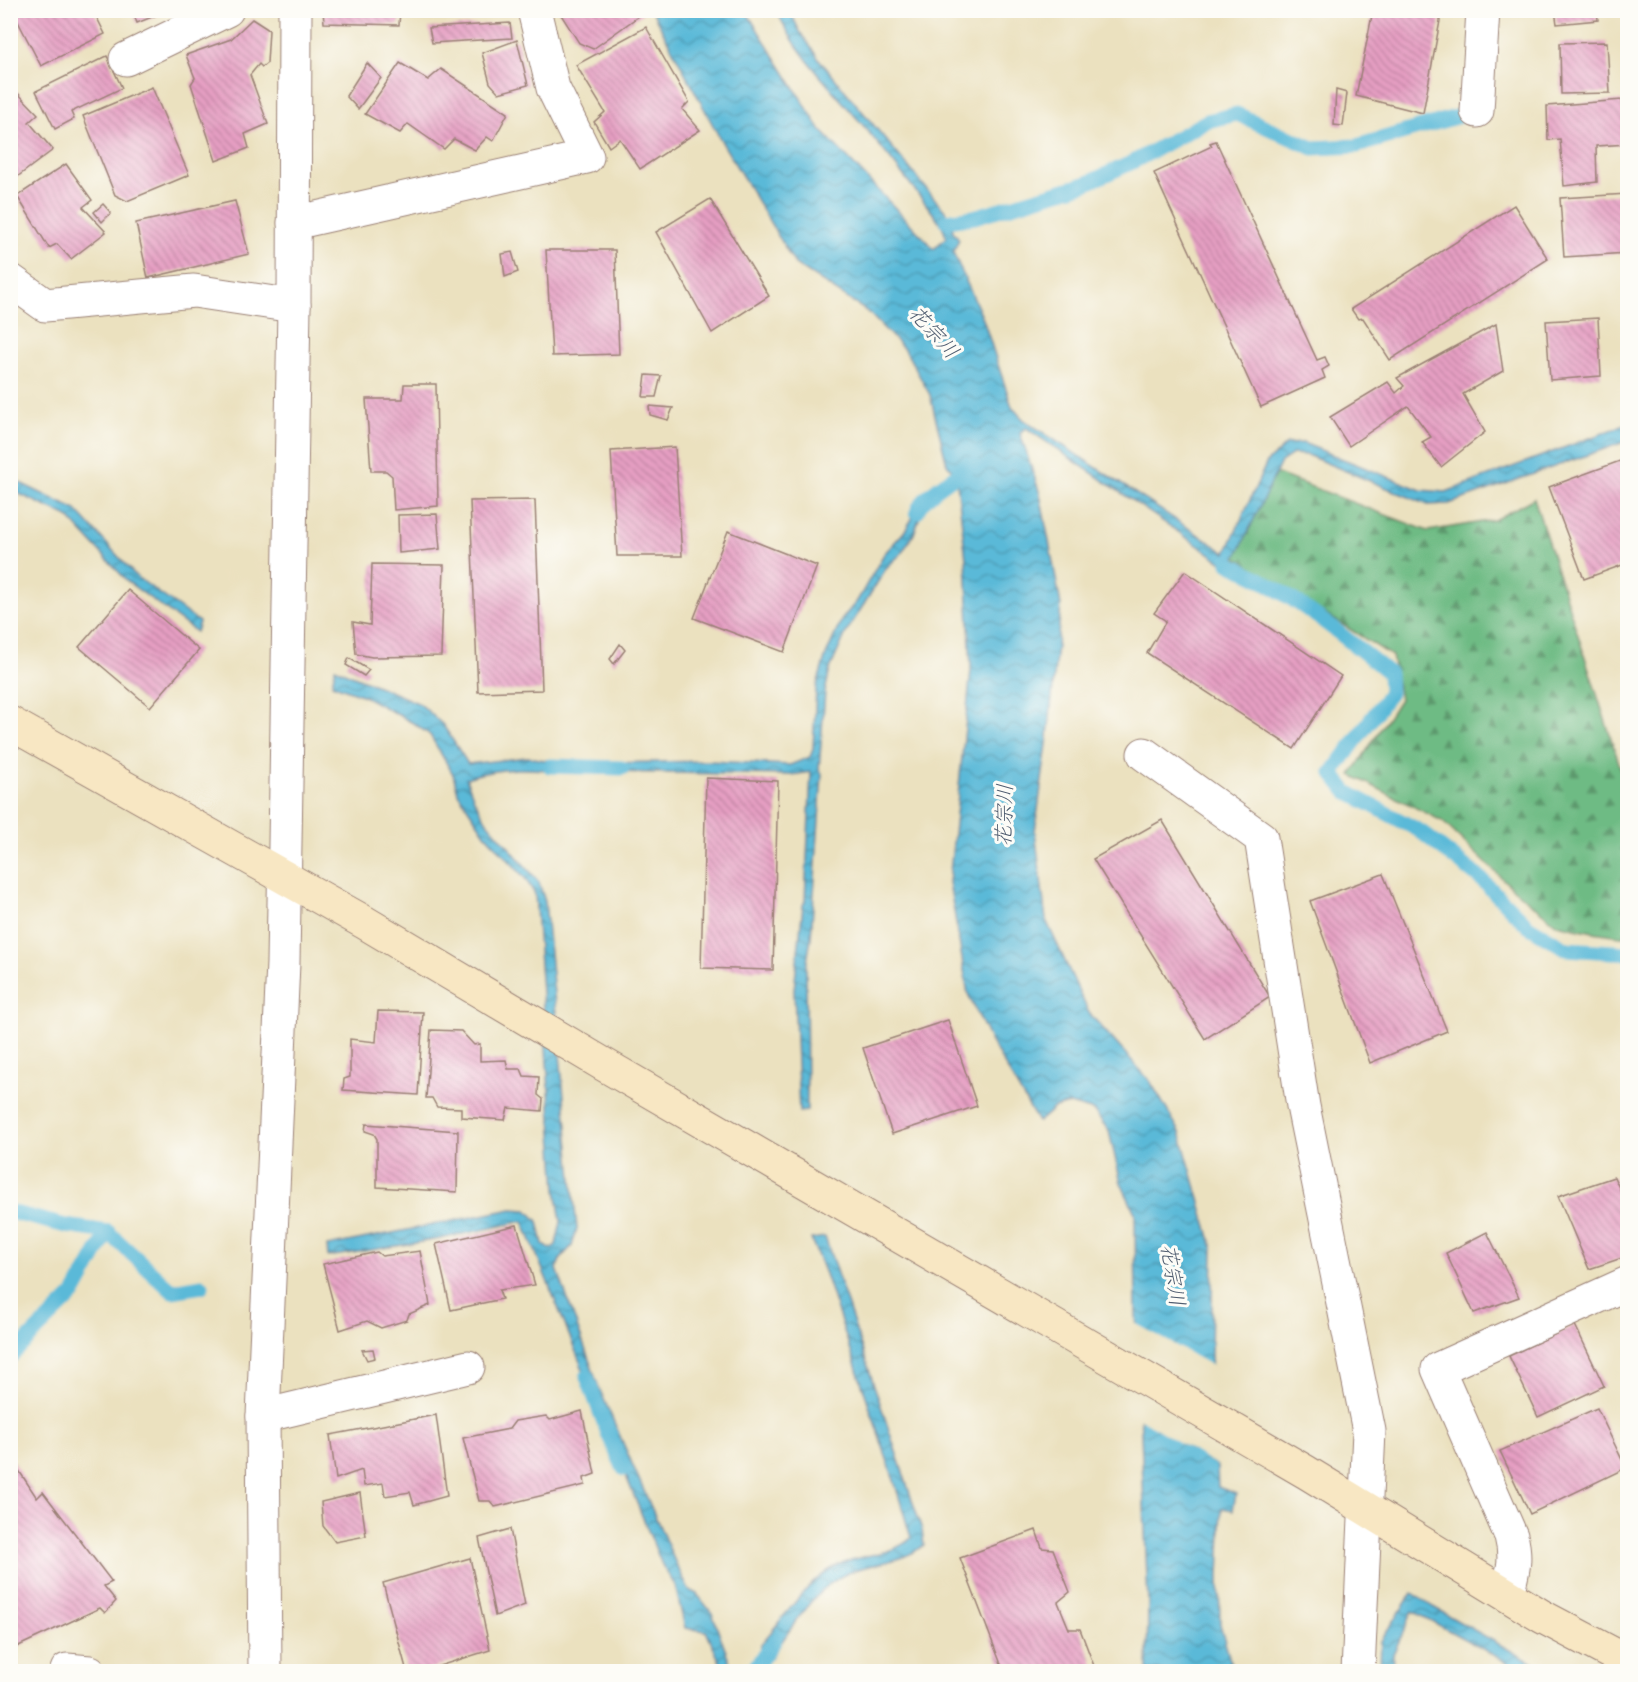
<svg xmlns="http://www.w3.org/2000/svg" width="1638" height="1682" font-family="Mali,'Klee One',sans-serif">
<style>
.forest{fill:url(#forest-firs);stroke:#5c6d58;stroke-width:1.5}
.water{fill:url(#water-waves);stroke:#526c82;stroke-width:1.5}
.pier{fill:#ebe1bf}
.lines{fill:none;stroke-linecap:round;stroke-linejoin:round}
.stream{stroke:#5ab9d8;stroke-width:15}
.building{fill:url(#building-back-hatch)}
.street-casing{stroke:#9a8075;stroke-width:35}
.secondary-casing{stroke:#9a8075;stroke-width:35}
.street{stroke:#fff;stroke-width:33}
.secondary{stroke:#f8e7c3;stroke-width:33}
.labels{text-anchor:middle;stroke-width:6;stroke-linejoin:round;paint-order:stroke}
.water-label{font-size:21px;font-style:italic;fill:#505d70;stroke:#fdfcf7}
</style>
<defs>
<pattern id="forest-firs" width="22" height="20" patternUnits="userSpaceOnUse" patternTransform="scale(1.5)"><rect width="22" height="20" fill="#6ebb84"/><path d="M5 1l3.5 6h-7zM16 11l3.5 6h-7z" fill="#5c976c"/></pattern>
<pattern id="water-waves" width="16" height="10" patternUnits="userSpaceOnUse" patternTransform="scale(1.5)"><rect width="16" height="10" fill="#5ab9d8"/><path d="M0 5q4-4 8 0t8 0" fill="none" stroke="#4c96af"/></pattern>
<pattern id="building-back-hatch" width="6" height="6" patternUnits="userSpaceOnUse" patternTransform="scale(1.5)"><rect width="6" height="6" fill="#e69fc3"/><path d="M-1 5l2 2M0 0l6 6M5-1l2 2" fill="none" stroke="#bc819f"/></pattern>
</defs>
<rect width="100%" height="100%" fill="#fdfcf7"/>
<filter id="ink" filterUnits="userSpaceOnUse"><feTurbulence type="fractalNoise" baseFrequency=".0167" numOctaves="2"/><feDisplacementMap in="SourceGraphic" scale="12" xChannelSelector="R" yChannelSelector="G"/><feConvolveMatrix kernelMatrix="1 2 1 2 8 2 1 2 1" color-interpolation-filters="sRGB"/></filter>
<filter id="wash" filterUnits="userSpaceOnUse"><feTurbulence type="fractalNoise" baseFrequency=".008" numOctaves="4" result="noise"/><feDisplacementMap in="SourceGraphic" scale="24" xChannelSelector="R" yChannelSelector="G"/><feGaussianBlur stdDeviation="1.35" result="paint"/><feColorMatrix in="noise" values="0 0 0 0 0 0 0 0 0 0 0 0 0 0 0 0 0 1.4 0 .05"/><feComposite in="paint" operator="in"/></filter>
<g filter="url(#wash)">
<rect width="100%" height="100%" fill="#ebe1bf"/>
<polygon class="forest" points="1275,473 1428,531 1494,520 1534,498 1627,788 1627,937 1593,932 1557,924 1511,887 1442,821 1351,775 1400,699 1392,656 1231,554"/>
<g class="water">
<path d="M652 11H746L820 129 934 249 946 237 942 225C916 191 889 157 862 124 831 88 796 54 777 11H790L799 30 818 58 950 217 953 231 959 239 953 252 983 319 1012 407 1024 420 1226 553 1267 462 1287 444 1303 443 1421 490 1446 492 1627 424V441L1449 504 1428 505 1307 455 1293 454 1281 462 1231 568 1026 428 1020 433 1040 494 1061 605 1048 737 1035 831 1046 920 1089 1013 1150 1081 1180 1132 1213 1248 1211 1355 1218 1487 1236 1494 1233 1510 1222 1508 1219 1576 1220 1624 1233 1671H1147L1148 1603 1136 1312 1135 1213 1121 1183 1109 1131 1094 1111 1070 1104 1054 1108 1038 1122 991 1042 968 994 949 882 971 670 966 559 956 475 947 464 930 395 905 350 868 312 795 264 723 144Z"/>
<polygon points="10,478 76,510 137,577 199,622 196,632 128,582 68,517 11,490"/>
<polygon points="925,495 930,501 922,510 914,534 901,554 887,567 846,633 830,669 825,692 819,769 822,774 811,938 806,967 807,1111 799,1112 794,990 803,905 805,901 811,772 791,775 601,772 603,763 709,761 790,765 810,757 813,749 816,688 826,655 842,619 857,601 884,554 904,532 912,519 914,504"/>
<path d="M335 668 420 704 443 725 468 764 527 757 569 764 570 772C534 768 502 766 466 778L474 799 487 822 539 882 545 902 577 1229 572 1246 560 1259 557 1269 599 1388 676 1564 689 1590 697 1594 712 1613 733 1671H724L706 1631 685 1628 675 1585 662 1565 523 1221 440 1239 328 1257 327 1246 512 1209 527 1210 538 1221 543 1244 550 1249 556 1245 561 1222 556 1189 535 894 525 878 485 834 458 793 453 774 430 735 413 723 364 696 332 684Z"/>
<path d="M825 1237 922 1530 924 1545C903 1563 875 1562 850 1572 813 1587 792 1629 769 1660L760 1654 761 1644C785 1617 808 1578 842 1563 864 1554 893 1555 911 1538L893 1477 825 1274 811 1239Z"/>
<polygon points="1412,1593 1433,1607 1547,1671 1523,1671 1413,1611 1393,1654 1392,1671 1380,1671 1381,1641"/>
</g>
<polygon class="pier" points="1133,1322 1215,1367 1220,1467 1137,1417"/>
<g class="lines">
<g class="stream">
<polyline points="947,221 974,217 1085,184 1133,162 1207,121 1237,114 1313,148 1357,146 1459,116"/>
<path d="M917 512C922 495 958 475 973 464"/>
<path d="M1229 563C1288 591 1339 632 1389 673L1390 693 1332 773 1347 792 1420 831 1481 879 1528 926 1567 949 1628 953"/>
<polyline points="550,766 622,768"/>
<polyline points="10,1212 66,1226 108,1232 172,1291 202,1286"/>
<polyline points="10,1357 74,1294 108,1232"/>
<polyline points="587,1377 609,1436 624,1469"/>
<polyline points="752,1672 775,1640"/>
</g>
</g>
<g id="blocks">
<g class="building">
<polygon points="12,10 93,10 105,34 41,66"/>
<polygon points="132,10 167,10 167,11 137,23"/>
<polygon points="323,10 400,10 399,25 324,23"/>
<polygon points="558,10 641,10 643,13 593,49 579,43"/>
<polygon points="1373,10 1442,10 1423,113 1356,96"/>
<polygon points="1555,10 1597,10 1598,20 1557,24"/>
<polygon points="252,19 269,30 267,63 262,67 259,64 250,75 268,124 245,134 249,148 216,161 191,84 195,78 186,55 231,39"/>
<polygon points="510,23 512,38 432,43 429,28"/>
<polygon points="646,27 689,102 682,109 700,130 640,169 620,139 609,147 594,122 605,112 576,65"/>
<polygon points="517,40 528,85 499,93 490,83 482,53"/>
<polygon points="1607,42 1610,93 1561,94 1560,43"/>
<polygon points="107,56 122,88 71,112 74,119 55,129 36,91"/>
<polygon points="367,63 381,78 358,109 346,96"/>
<polygon points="400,63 428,80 441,69 508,113 493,141 487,137 475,150 454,139 444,149 408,124 400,133 365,114"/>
<polygon points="10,85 38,114 29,122 53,150 17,177 10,169"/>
<polygon points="152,87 189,175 127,201 115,195 83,116"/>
<polygon points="1336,90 1347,93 1343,126 1334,125"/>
<polygon points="1622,100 1628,144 1596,146 1597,182 1564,186 1560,139 1548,140 1547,106"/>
<polygon points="1216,141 1317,360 1325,357 1329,366 1322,370 1325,378 1261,407 1154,173 1212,146 1210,143"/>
<polygon points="66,164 92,200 83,207 106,232 71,259 57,244 49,248 17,196"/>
<polygon points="1628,194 1628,253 1564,257 1560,198"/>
<polygon points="710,199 769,296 712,333 656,232"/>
<polygon points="235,201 249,254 148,278 136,223"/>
<polygon points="103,204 111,213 102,222 94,212"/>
<polygon points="1514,205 1548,259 1390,360 1363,318 1358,319 1351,309"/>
<polygon points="546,250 615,250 619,354 552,356"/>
<polygon points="512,252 518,272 505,277 502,254"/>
<polygon points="1598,318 1601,376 1550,380 1546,321"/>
<polygon points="1496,324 1503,371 1463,394 1485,432 1441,467 1422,442 1431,437 1408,406 1349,446 1330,417 1388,382 1396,393 1404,386 1397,378"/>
<polygon points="646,375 661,376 656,397 643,397"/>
<polygon points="404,384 436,384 438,506 394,510 392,476 386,471 371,471 366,399 403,399"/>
<polygon points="649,406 673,408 668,420 650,415"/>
<polygon points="675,447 682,556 617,556 611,451"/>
<polygon points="1628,458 1628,563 1584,579 1549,487"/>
<polygon points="535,500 542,690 478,692 470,501"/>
<polygon points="437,514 440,549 399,553 398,515"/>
<polygon points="728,531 817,566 784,652 694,618"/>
<polygon points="372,564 444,565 441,656 372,657 356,654 353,622 370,625"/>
<polygon points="1185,571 1341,676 1294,749 1147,653 1166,621 1154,613"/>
<polygon points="128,590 199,650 150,707 79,647"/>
<polygon points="620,644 625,650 614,664 610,659"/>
<polygon points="349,658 369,670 364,676 346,665"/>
<polygon points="706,778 778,781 773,970 701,968"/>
<polygon points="1162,820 1270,997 1205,1039 1093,859"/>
<polygon points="1383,874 1447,1031 1370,1063 1310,901"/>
<polygon points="378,1011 423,1012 418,1095 343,1090 344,1079 350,1077 350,1039 376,1042"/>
<polygon points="948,1020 977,1106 892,1134 863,1048"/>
<polygon points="431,1030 461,1031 474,1045 480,1044 480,1061 506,1060 508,1069 521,1069 524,1076 539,1077 538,1095 543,1099 542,1111 508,1108 505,1120 461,1117 461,1108 437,1107 432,1098 426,1098"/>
<polygon points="366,1124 458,1131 457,1192 377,1187 377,1139 374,1134 365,1131"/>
<polygon points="1614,1177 1628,1207 1628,1256 1589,1269 1558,1196"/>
<polygon points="517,1225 535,1285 499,1290 502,1299 451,1310 436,1244"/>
<polygon points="1487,1232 1519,1297 1474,1313 1446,1253"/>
<polygon points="420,1251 430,1305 409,1314 407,1320 381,1328 367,1321 340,1330 323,1264 377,1252 382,1256"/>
<polygon points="1575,1325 1604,1386 1538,1417 1509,1356"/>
<polygon points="373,1349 375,1358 367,1360 362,1350"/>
<polygon points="1597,1408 1626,1468 1530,1514 1500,1451"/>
<polygon points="582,1411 595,1474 584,1478 585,1485 495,1507 490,1501 479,1501 463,1438 509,1429 515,1421 546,1416 550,1420"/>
<polygon points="436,1415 447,1496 414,1505 410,1492 385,1496 383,1483 364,1486 362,1470 336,1479 330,1435"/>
<polygon points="10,1457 37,1498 43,1492 112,1582 104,1586 116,1601 105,1613 100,1608 10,1650"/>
<polygon points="360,1493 366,1536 335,1542 323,1526 321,1502"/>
<polygon points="510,1529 525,1605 495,1616 479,1538"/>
<polygon points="1036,1530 1042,1548 1053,1549 1070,1592 1058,1602 1069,1629 1080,1629 1094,1666 1086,1670 1086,1672 1004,1672 960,1558"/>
<polygon points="470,1558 490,1650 420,1672 407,1672 383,1583"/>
</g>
</g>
</g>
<g filter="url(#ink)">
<use href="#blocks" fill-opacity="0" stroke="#9a8075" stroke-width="1.5"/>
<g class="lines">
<defs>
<g id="street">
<polyline points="126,59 227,10"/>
<polyline points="1477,111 1483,10"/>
<polyline points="294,223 587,157 553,88 534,10"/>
<polyline points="10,280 45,305 194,291 294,306"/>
<polyline points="1144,754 1261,838 1303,1106 1369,1431 1358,1672"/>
<polyline points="263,1416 468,1367"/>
<path d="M1507 1594C1513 1571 1517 1559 1511 1536L1438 1369 1628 1283"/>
<polyline points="67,1670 90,1672"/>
<polyline points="265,1672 263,1416 283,963 294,306 295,10"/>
</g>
<polyline id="secondary" points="10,723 364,922 603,1064 1306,1472 1543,1617 1628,1662"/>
</defs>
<use href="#street" class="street-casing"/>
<use href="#secondary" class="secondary-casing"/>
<use href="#street" class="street"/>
<use href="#secondary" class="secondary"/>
</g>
</g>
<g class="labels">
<g class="water-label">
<text transform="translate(934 332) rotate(48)" y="7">花宗川</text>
<text transform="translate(1004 815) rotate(-88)" y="7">花宗川</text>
<text transform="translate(1173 1275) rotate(81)" y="7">花宗川</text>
</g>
</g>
<rect width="1638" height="1682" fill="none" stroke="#fdfcf7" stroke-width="36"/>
</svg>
